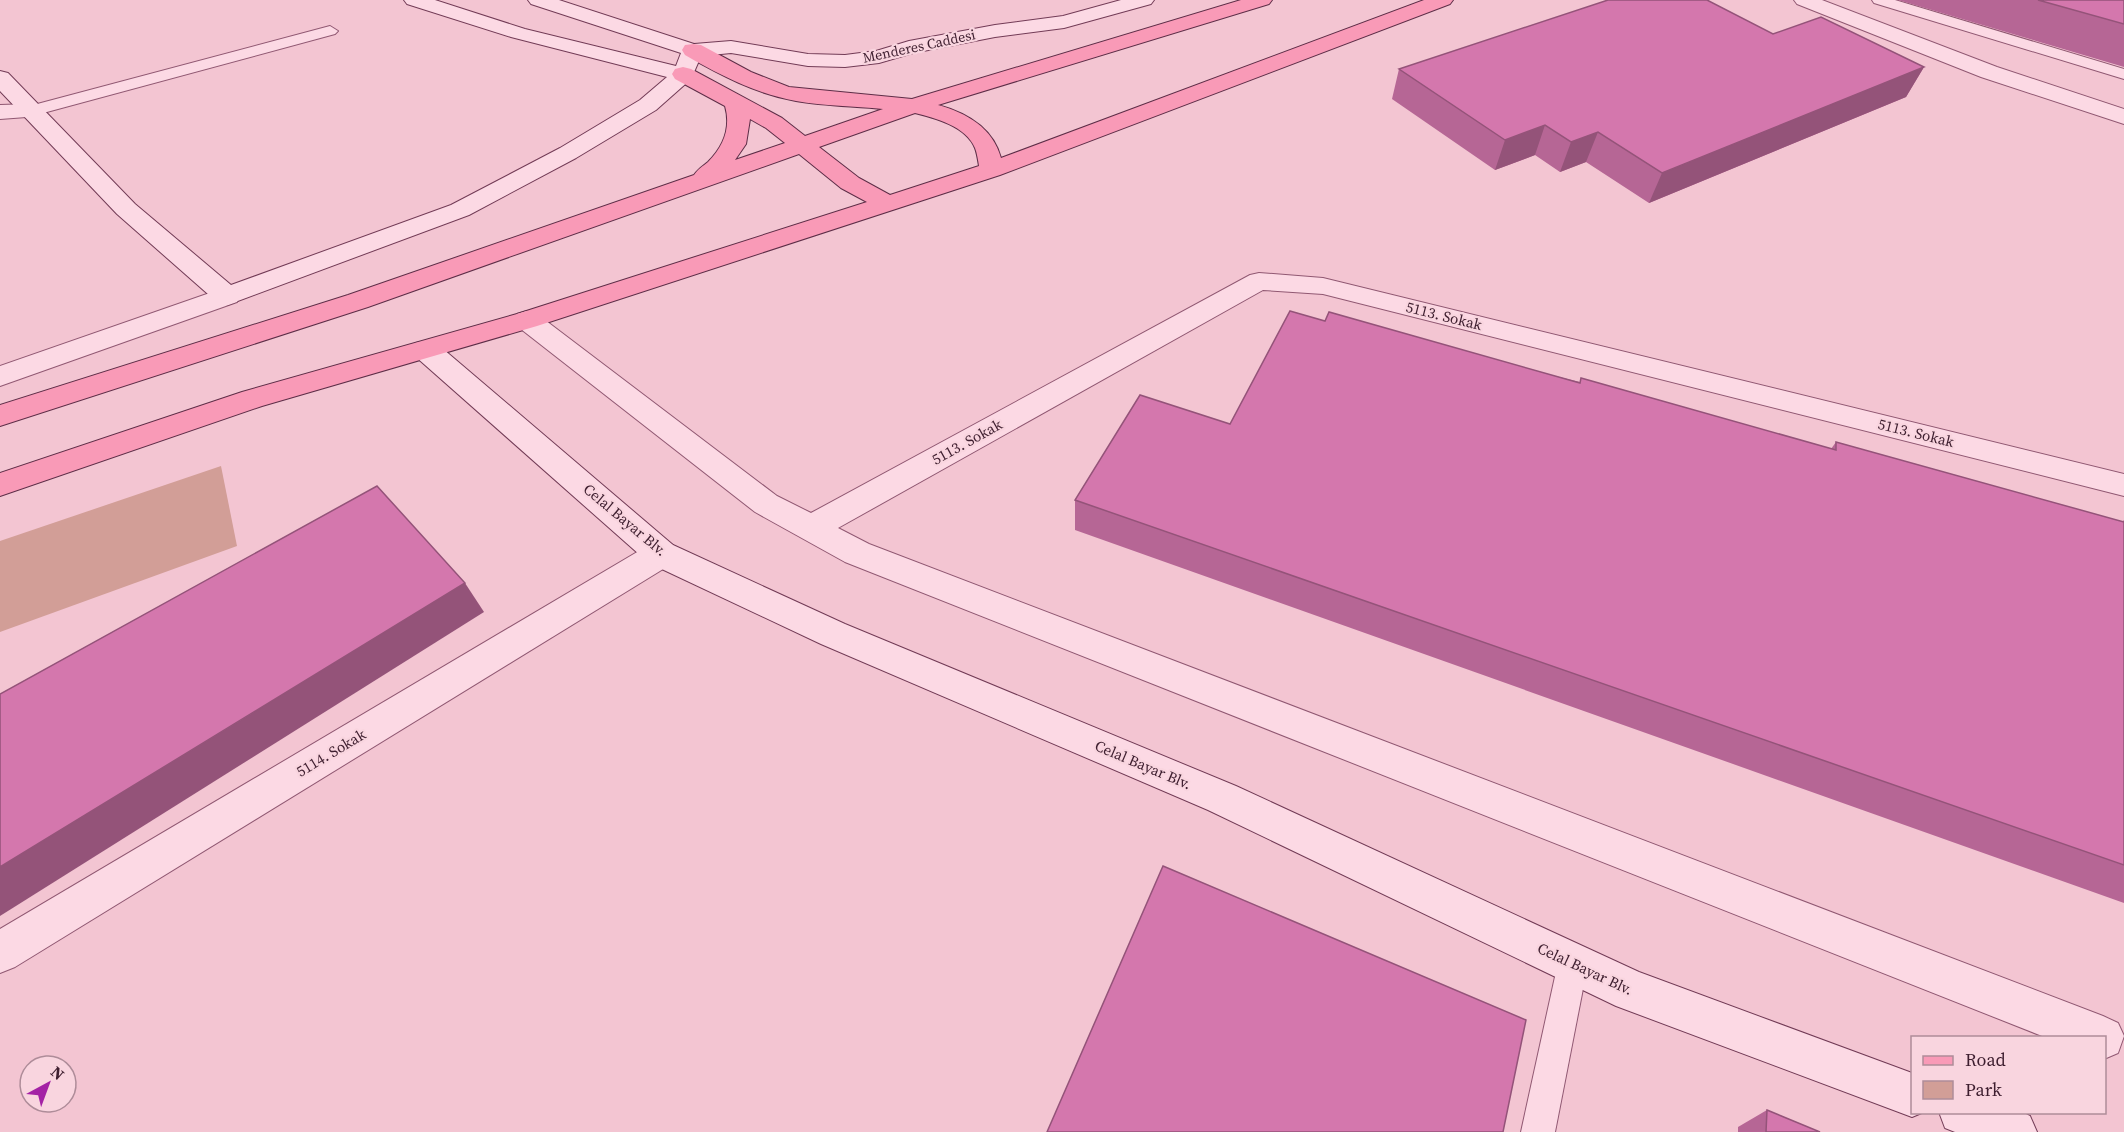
<svg xmlns="http://www.w3.org/2000/svg" width="2124" height="1132" font-family="'Source Serif 4',serif">
<style>
.green{fill:#d29e97}
.lines{fill:none;stroke-linecap:round;stroke-linejoin:round}
.lane-casing{stroke:#905872;stroke-width:2}
.street-casing{stroke:#905872;stroke-width:2}
.secondary-casing{stroke:#723b56;stroke-width:2}
.primary-casing{stroke:#5d2d47;stroke-width:2}
.lane{fill:#fcd9e4;fill-rule:evenodd}
.street{fill:#fcd9e4;fill-rule:evenodd}
.secondary{fill:#fcd9e4;fill-rule:evenodd}
.primary{fill:#f99ab7;fill-rule:evenodd}
.wall{fill:#b66695}
.shaded-wall{fill:#945379}
.building{fill:#d477ad;stroke:#945379;stroke-width:1.5}
.labels{text-anchor:middle;stroke-width:4.5;stroke-linejoin:round;paint-order:stroke}
.far-street-label{font-size:14px;fill:#3e1e2f;stroke:#f9d5df}
.street-label{font-size:15px;fill:#3e1e2f;stroke:#f9d5df}
</style>
<rect width="100%" height="100%" fill="#f3c5d2"/>
<polygon class="green" points="221,466 237,546 0,632 0,541"/>
<g class="lines">
<defs>
<g id="lane">
<polygon points="1872,0 1895,0 2124,69 2124,79 1874,3"/>
<polygon points="330,26 338,31 335,34 32,116 24,111 26,107"/>
<polygon points="1573,948 1584,952 1588,963 1555,1132 1521,1132 1558,963 1562,952"/>
</g>
<g id="street">
<polygon points="1794,0 1822,0 1997,67 2124,109 2124,124 1981,77 1797,4"/>
<polygon points="32,104 40,106 43,111 40,116 0,119 0,105"/>
<polygon points="1259,273 1323,278 2124,474 2124,496 1323,294 1263,290 838,528 869,544 2103,1016 2118,1023 2124,1036 2118,1053 2104,1059 2104,1038 2047,1038 845,562 755,512 517,326 513,320 517,314 527,311 537,314 777,496 811,513 1250,275"/>
<polygon points="227,287 237,290 240,296 237,302 0,386 0,366"/>
<polygon points="661,541 673,545 677,554 673,563 15,967 0,973 0,929 649,545"/>
</g>
<g id="secondary">
<polygon points="404,0 435,0 525,29 676,66 681,53 531,4 528,0 559,0 694,44 731,41 808,54 845,55 876,51 909,41 995,25 1063,16 1121,0 1154,0 1151,4 1064,28 995,37 913,53 879,63 845,67 808,66 731,53 701,56 691,79 656,110 576,158 469,215 227,305 217,302 117,214 0,91 0,71 8,73 135,204 231,285 451,205 560,148 640,100 667,77 511,37 407,4"/>
<polygon points="426,341 436,343 673,545 845,624 1236,786 1639,972 1912,1073 1912,1112 1924,1112 1912,1117 1616,1006 1208,810 821,644 649,563 416,357 412,350 416,343"/>
<polygon points="1939,1112 2022,1112 2030,1116 2037,1132 1955,1132 1945,1128"/>
</g>
<path id="primary" d="M1241 0H1272L1269 4 938 105C967 113 993 128 1001 158L1424 0H1453L1450 4 1000 175 537 326 262 406 0 496V473L242 392 517 314 867 202 841 188 799 154 368 307 0 426V405L348 295 694 175C698 169 703 166 708 162 724 146 731 127 725 106L675 79 672 74 675 69 683 67 691 69 782 118 805 136 883 109C854 106 824 106 796 101 756 94 720 75 685 55L682 50 685 45 693 44 701 45 751 72 789 87 912 99ZM915 113C935 118 966 126 975 148 977 153 978 160 979 166L890 195 859 178 819 147ZM750 119 766 128 785 143 735 160 746 144Z"/>
</defs>
<use href="#lane" class="lane-casing"/>
<use href="#street" class="street-casing"/>
<use href="#secondary" class="secondary-casing"/>
<use href="#primary" class="primary-casing"/>
<use href="#lane" class="lane"/>
<use href="#street" class="street"/>
<use href="#secondary" class="secondary"/>
<use href="#primary" class="primary"/>
</g>
<g class="wall">
<polygon points="1898,0 2124,0 2124,67"/>
<polygon points="1773,34 1924,67 1906,97 1649,203 1586,162 1560,172 1535,155 1495,170 1392,99 1399,69"/>
<polygon points="1325,321 1580,382 1581,378 1831,449 1836,442 2122,522 2124,520 2124,903 1075,530 1075,500 1230,424"/>
<polygon points="1767,1110 1820,1132 1738,1132 1738,1127"/>
</g>
<g class="shaded-wall">
<polygon points="1924,67 1906,97 1649,203 1662,173"/>
<polygon points="1545,125 1535,155 1495,170 1505,140"/>
<polygon points="1598,132 1586,162 1560,172 1571,142"/>
<polygon points="465,583 484,612 0,916 0,867"/>
</g>
<g class="building">
<polygon points="1608,0 1707,0 1773,34 1821,17 1924,67 1662,173 1598,132 1571,142 1545,125 1505,140 1399,69"/>
<polygon points="2038,0 2124,0 2124,24"/>
<polygon points="1290,311 1325,321 1329,312 1580,383 1581,378 1836,450 1836,442 2124,522 2124,865 1075,500 1140,395 1230,424"/>
<polygon points="377,486 465,583 0,867 0,694"/>
<polygon points="1163,866 1526,1020 1503,1132 1047,1132"/>
<polygon points="1767,1110 1820,1132 1766,1132"/>
</g>
<g class="labels">
<g class="far-street-label">
<text transform="translate(919 46) rotate(-12)" y="5">Menderes Caddesi</text>
</g>
<g class="street-label">
<text transform="translate(1444 316) rotate(14)" y="5">5113. Sokak</text>
<text transform="translate(1916 433) rotate(14)" y="5">5113. Sokak</text>
<text transform="translate(967 442) rotate(-29)" y="5">5113. Sokak</text>
<text transform="translate(625 520) rotate(40)" y="5">Celal Bayar Blv.</text>
<text transform="translate(331 753) rotate(-31)" y="5">5114. Sokak</text>
<text transform="translate(1143 765) rotate(23)" y="5">Celal Bayar Blv.</text>
<text transform="translate(1585 969) rotate(25)" y="5">Celal Bayar Blv.</text>
</g>
</g>
<rect x="1911" y="1036" width="195" height="78" fill="#f9d5df" stroke="#ae8c99" stroke-width="1.5"/>
<rect x="1923" y="1056" width="30" height="9" fill="#f99ab7" stroke="#ae8c99" stroke-width="1.5"/>
<text x="1965" y="1066" font-size="18" fill="#3e1e2f">Road</text>
<rect x="1923" y="1081" width="30" height="18" fill="#d29e97" stroke="#ae8c99" stroke-width="1.5"/>
<text x="1965" y="1096" font-size="18" fill="#3e1e2f">Park</text>
<g transform="translate(48 1084) rotate(41)"><circle r="28" fill="#f9d5df" stroke="#ae8c99" stroke-width="1.5"/>
<path d="M0-4.5L10 22L0 15L-10 22Z" fill="#a422a5"/>
<text y="-9" font-size="16" font-weight="bold" text-anchor="middle" fill="#3e1e2f">N</text>
</g>
</svg>
